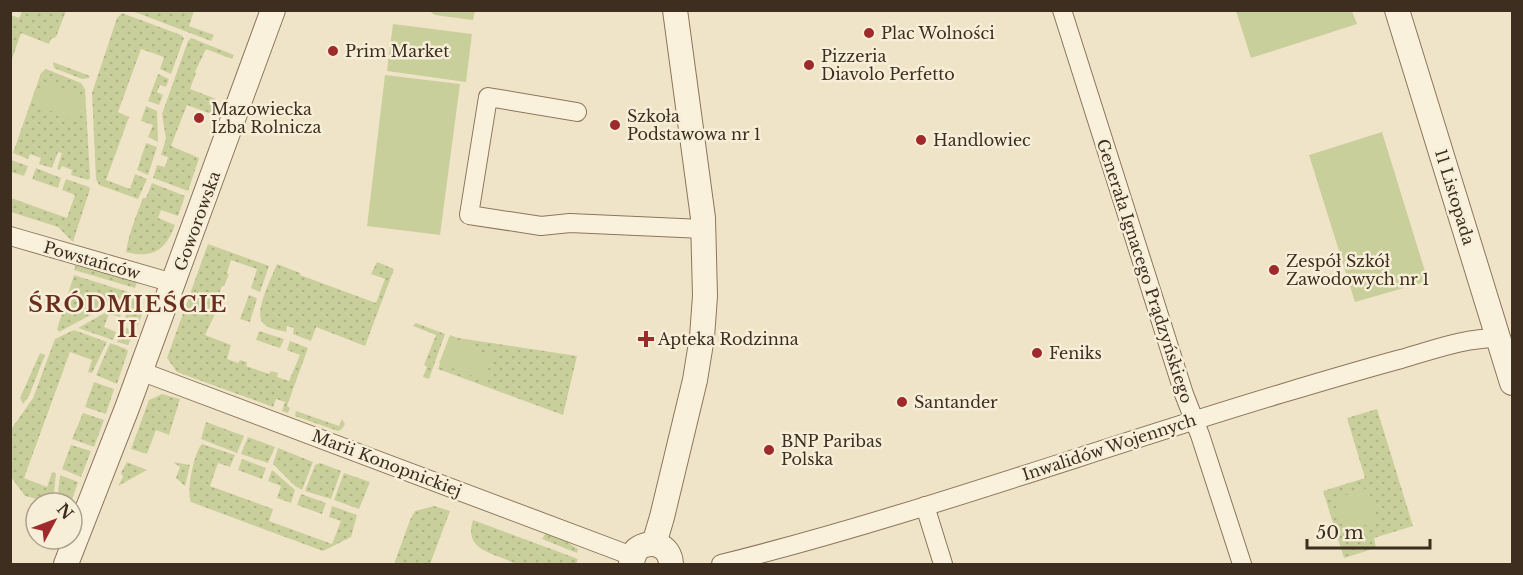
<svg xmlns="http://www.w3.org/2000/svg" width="1523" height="575" font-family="'Libre Baskerville',serif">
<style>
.grass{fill:url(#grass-dots)}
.park{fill:#c9cf9b}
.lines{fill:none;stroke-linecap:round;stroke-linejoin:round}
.minor-casing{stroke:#8d765c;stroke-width:20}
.tertiary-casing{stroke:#8d765c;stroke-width:26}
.minor{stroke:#faf1dc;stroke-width:18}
.tertiary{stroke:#faf1dc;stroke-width:24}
.poi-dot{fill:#9e2a2b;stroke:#f7eed8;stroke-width:2}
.labels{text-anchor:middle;stroke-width:5;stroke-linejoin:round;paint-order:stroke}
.poi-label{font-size:16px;fill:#3d2e20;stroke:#f7eed8;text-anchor:start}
.street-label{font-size:16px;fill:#3d2e20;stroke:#f7eed8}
.district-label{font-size:22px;font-weight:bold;letter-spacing:1.5px;fill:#6b2e1e;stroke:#f7eed8}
</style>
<defs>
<pattern id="grass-dots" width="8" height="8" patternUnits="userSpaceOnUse" patternTransform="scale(1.5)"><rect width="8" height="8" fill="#c9cf9b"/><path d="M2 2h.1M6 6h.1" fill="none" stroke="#aeb285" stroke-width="1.8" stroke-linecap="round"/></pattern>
</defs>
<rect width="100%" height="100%" fill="#f0e4c8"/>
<g class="grass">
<polygon points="22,11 66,11 56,37 51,39 49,44 21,33 11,62 12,35 11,34 11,15 19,18"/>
<polygon points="132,11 194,11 189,26 214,35 211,41"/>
<polygon points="122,13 181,35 184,38 171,74 160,69 164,57 141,49 118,112 129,117 106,180 130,189 135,174 147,179 138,199 99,185 96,179 92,93 117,18"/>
<polygon points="191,38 234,55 232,59 206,49 195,72 196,73 190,89 216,99 211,114 187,105 171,146 199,158 188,191 153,178 157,165 165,167 168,157 161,155 166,139 162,114 188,41"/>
<polygon points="53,62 90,76 89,78 82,79 54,68"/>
<polygon points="46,69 81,83 85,89 90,178 88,180 71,175 72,170 62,166 60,170 57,169 62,153 58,152 52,168 39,164 41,158 30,154 28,159 13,153 41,73"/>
<polygon points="158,74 169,79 166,87 160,85 157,92 163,95 159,105 148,101"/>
<polygon points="146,106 157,111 158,142 148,137 153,125 141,121"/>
<polygon points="146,143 157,147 148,175 137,170"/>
<polygon points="11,160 28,166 24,176 11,172"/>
<polygon points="36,168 61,178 58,188 32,179"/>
<polygon points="66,179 89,187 90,189 73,242 58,227 11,212 11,198 67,218 75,195 62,190"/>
<path d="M152 183 185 196 178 216 161 210 158 218 175 225C166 250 153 259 126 252 129 233 136 216 143 198H146Z"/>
<polygon points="208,244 269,266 260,292 251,288 257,269 231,260 227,273 229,274 224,286 222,286 213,311 216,312 205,335 231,345 227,359 238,363 240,360 247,362 246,366 269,374 271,371 278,373 277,377 289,381 300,355 287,350 290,341 308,348 287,406 290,408 288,413 282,411 285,402 276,399 273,407 177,372 167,358"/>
<path d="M377 262 394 269 365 346 316 327 311 341 293 334 294 328 287 326 286 332C279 330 268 329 263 323 253 313 272 277 277 264L300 273V275L376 303 385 279 371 274Z"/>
<polygon points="76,264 137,282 135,288 74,270"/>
<polygon points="74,275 131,293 59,332 57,329"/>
<polygon points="135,292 143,312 137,327 123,322"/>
<polygon points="249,295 257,298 250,322 240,319"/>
<polygon points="126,301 120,317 109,314 104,327 116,332 113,340 78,328"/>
<polygon points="416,323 445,334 429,379 423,377 427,367 424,365 436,335 413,326"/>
<polygon points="122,326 135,331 128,345 117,342"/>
<polygon points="74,330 107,342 92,373 88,372 92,360 70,352 24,478 47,487 52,472 56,473 53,503 25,496 11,477 10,431 33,398 55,339"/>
<polygon points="259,331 284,339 280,348 256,340"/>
<polygon points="450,335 458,338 577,356 563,415 438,369"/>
<polygon points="110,343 126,349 128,351 117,384 96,375"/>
<polygon points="40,353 45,355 29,396 23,404 20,398"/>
<polygon points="94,382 114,389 106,414 85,407"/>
<polygon points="162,394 180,399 169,435 156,430 147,454 131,449 149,400"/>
<polygon points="1377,409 1413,526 1374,538 1376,548 1344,558 1323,491 1365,478 1347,418"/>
<polygon points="296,411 339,426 342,419 345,424 342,429 338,431 295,416"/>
<polygon points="83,413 104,420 94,447 72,439"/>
<polygon points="206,422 244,436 237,453 201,439"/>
<polygon points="248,437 275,447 268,463 241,454"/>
<path d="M202 444 235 455 230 467 218 463 210 486 273 509 269 521 332 544 341 521 329 517 332 506 357 515 351 537 323 551 191 502C186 492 194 452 202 444Z"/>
<polygon points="71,445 91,451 81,477 62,469"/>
<polygon points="278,448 313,462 302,490 295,486 273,464"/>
<polygon points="242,459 266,468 262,479 238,470"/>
<polygon points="127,462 147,470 118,486 123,477 121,473"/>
<polygon points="173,462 190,465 185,486 176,478 180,467"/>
<polygon points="320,463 341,471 331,499 305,491 315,465"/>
<polygon points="272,470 295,490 291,503 277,498 281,486 268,481"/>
<polygon points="344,473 370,482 359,509 334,500"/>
<polygon points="60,475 78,482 72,500 66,503 57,503"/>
<polygon points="301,494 326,503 322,514 297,505"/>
<polygon points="434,506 450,511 430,564 394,564 410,520 415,511"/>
<path d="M473 520 578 559 576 564C558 565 537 567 520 564 514 564 508 560 502 558 483 551 465 545 473 520Z"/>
<polygon points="548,530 578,549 577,553 542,539"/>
</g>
<g class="park">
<polygon points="429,11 475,11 473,20 435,15"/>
<polygon points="1236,11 1352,11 1357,24 1251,58"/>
<polygon points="393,24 472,34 466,82 387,71"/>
<polygon points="385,75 460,84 440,235 367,226"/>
<polygon points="42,81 86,98 77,121 33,104"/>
<polygon points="1382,132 1428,281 1355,302 1309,155"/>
<polygon points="449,338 473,343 478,352 494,354 484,380 439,363"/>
<polygon points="1368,488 1378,521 1344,532 1334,499"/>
</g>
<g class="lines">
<defs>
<g id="minor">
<polyline points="1062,10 1184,394 1200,435 1242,564"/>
<polyline points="577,112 488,97 469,215 541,226 570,223 703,229"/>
<polyline points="10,236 173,283"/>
<polyline points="140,371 632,556"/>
<polyline points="925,506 943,564"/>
<path d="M721 564C910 517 1093 450 1280 394 1320 382 1360 370 1401 359 1433 350 1464 338 1498 338"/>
</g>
<g id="tertiary">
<polyline points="1397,10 1512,383"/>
<polyline points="654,544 662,517 695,380 702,337 705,296 703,218 675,10"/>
<polyline points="66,564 127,408 273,10"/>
<path d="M631 564 636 550C651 538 670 545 671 564"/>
</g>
</defs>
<use href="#minor" class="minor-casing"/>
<use href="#tertiary" class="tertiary-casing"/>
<use href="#minor" class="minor"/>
<use href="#tertiary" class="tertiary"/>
</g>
<g class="poi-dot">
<circle cx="869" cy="33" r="6"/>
<circle cx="333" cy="51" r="6"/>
<circle cx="809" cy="65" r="6"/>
<circle cx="199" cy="118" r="6"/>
<circle cx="615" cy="125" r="6"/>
<circle cx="921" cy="140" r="6"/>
<circle cx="1274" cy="270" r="6"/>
<path d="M643 330h6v6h6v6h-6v6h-6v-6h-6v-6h6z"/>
<circle cx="1037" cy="353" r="6"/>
<circle cx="902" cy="402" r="6"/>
<circle cx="769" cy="450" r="6"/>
</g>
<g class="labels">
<g class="poi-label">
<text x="881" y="39">Plac Wolności</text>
<text x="345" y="57">Prim Market</text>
<text x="821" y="62">Pizzeria<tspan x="821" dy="18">Diavolo Perfetto</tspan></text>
<text x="211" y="115">Mazowiecka<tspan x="211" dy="18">Izba Rolnicza</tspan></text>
<text x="627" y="122">Szkoła<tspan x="627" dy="18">Podstawowa nr 1</tspan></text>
<text x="933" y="146">Handlowiec</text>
<text x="1286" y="267">Zespół Szkół<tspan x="1286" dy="18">Zawodowych nr 1</tspan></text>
<text x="658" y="345">Apteka Rodzinna</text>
<text x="1049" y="359">Feniks</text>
<text x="914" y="408">Santander</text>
<text x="781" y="447">BNP Paribas<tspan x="781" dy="18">Polska</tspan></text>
</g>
<g class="street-label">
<text transform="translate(1455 197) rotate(73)" y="6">11 Listopada</text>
<text transform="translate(197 221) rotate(-70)" y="6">Goworowska</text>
<text transform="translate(92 260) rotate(16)" y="6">Powstańców</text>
<text transform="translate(1145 271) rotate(72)" y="6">Generała Ignacego Prądzyńskiego</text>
<text transform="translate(1109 447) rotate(-18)" y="6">Inwalidów Wojennych</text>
<text transform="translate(387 463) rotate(21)" y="6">Marii Konopnickiej</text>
</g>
<g class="district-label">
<text x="128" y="312">ŚRÓDMIEŚCIE<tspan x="128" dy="25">II</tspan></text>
</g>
</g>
<rect width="1523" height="575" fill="none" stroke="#3d2e20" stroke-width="24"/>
<g transform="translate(54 521) rotate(49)"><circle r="28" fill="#f7eed8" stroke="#ada18e" stroke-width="1.5"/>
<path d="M0-4.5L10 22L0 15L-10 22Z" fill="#9e2a2b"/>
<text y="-9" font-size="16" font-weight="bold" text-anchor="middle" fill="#3d2e20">N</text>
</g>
<path d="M1307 539v9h123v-9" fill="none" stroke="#3d2e20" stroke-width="3"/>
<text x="1316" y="539" font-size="18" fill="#3d2e20" stroke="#f7eed8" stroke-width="4.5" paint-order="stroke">50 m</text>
</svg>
